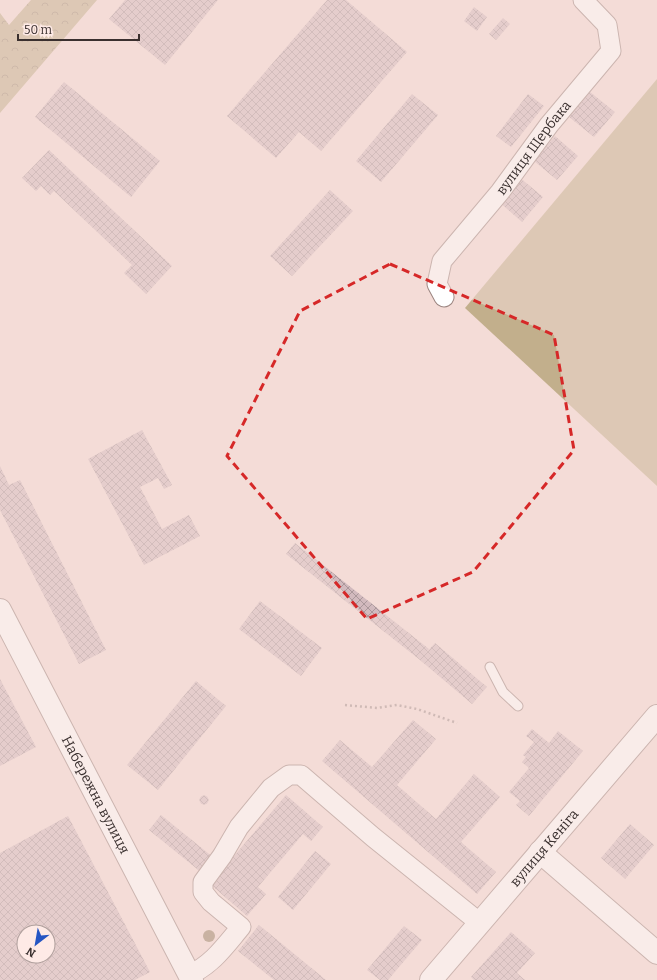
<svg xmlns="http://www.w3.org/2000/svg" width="657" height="980" font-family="Bitter,serif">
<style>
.green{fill:#c2af8c}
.forest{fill:url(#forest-crowns)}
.building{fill:url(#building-cross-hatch);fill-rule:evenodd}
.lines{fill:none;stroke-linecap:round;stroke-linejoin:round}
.service-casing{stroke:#9b8580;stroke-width:11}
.minor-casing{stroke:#9b8580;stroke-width:21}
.tertiary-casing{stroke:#9b8580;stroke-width:24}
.secondary-casing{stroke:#9b8580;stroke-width:24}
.path{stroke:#a3918e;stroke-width:2.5;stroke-dasharray:2 3;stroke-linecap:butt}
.service{stroke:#fff;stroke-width:9}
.minor{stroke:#fff;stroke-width:19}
.tertiary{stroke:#fff;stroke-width:22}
.secondary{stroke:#fff;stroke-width:22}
.tree{fill:#957f63}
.marked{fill:none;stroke:#d62828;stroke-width:3;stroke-dasharray:8 5;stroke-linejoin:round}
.labels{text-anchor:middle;stroke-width:3;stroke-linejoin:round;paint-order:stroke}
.street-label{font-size:14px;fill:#3a302f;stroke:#feeae6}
</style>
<defs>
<pattern id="forest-crowns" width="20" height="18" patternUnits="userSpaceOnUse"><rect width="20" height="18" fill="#c2af8c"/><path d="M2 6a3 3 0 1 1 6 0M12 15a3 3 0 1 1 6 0" fill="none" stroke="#9f8f73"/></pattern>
<pattern id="building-cross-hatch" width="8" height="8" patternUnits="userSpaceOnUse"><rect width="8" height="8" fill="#d2babe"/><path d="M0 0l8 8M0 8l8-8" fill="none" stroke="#ab989b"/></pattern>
</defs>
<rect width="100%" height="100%" fill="#f4dcd7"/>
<polygon class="green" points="657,79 657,486 465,308"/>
<polygon class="forest" points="31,0 97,0 0,113 0,13 9,25"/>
<g class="building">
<polygon points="125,0 218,0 165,65 109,19"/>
<polygon points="327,0 346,0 407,52 321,151 299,132 276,158 227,116"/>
<polygon points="474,7 487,17 477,31 464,21"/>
<polygon points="503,18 510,24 496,40 489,34"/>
<polygon points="64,82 160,161 131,197 35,117"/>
<polygon points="590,92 615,112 594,137 569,117"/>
<polygon points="412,94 438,115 381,182 356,161"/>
<polygon points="528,94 544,106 511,147 496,136"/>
<polygon points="555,136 578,156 557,180 534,161"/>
<polygon points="49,150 172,266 146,294 124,273 132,265 54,191 50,195 41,186 36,191 22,178"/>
<polygon points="519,177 543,197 522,222 498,201"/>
<polygon points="330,190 353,211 292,276 270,256"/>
<polygon points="142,430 172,485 164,489 158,478 140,487 162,529 189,515 200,536 144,565 88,459"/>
<polygon points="0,466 9,485 20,480 106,650 79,664 0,510"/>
<polygon points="295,543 429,649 424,655 435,643 487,687 472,704 420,660 286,554"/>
<polygon points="260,601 322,648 301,676 239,629"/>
<polygon points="0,679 36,747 0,766"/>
<polygon points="196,681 226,706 158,790 127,765"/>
<polygon points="413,720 436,739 397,785 436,819 474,774 500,797 461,842 496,872 477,894 322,761 340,740 372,767"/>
<polygon points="532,729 549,743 558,731 583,751 529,816 516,805 520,801 509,792 529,768 522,762 526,757 523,755 534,742 526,736"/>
<polygon points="286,795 323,827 311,841 303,834 258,887 266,894 247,916 210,884"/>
<circle cx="204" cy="800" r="4.5"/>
<polygon points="161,815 214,858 202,873 149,830"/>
<path d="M68 816 150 972 135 980H0V853ZM24 932H48V956H24Z"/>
<polygon points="630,824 654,845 625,879 601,858"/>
<polygon points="315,851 331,864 293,910 278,897"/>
<polygon points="259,925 326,980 274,980 238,951"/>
<polygon points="404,926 422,940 388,980 380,980 367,970"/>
<polygon points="511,932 535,953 517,973 525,980 474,980 471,977"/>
</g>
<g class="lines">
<defs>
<polyline id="service" points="490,667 503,692 518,706"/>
<g id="minor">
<path id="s1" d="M444 297 437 284 442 261 500 192 549 125 611 51 607 25 583 0"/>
<path d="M189 975C212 965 225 946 241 927L211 902 203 892V882L222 856 239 827 271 788 289 775H301L373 837 480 923"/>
</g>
<polyline id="tertiary" points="540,852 657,953"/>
<g id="secondary">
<path id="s2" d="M0 610 192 980"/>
<path id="s3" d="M431 980 657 716"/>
</g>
</defs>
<use href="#service" class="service-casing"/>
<use href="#minor" class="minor-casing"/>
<use href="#tertiary" class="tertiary-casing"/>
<use href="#secondary" class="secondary-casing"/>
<polyline class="path" points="345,705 377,708 397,705 417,709 457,723"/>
<use href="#service" class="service"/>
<use href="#minor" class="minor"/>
<use href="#tertiary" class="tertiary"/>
<use href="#secondary" class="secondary"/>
</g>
<circle class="tree" cx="209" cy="936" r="6"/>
<path d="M0 0H657V980H0ZM390 264 554 335 574 450 473 572 367 619 227 456 300 311Z" fill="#f4dcd7" fill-opacity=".55" fill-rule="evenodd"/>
<path class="marked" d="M390 264 554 335 574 450 473 572 367 619 227 456 300 311Z"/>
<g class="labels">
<g class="street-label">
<text dy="5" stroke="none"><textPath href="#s1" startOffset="184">вулиця Щербака</textPath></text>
<text dy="5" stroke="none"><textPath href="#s2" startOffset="208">Набережна вулиця</textPath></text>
<text dy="5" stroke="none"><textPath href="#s3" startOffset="174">вулиця Кеніга</textPath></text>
</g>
</g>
<g transform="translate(36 944) rotate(211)"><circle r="19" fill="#feeae6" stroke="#b0a09d"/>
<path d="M0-3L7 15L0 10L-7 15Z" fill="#2555c3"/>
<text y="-6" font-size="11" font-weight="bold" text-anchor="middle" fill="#3a302f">N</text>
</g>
<path d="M18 34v6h121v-6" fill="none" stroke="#3a302f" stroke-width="2"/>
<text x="24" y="34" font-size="12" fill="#3a302f" stroke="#feeae6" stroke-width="3" paint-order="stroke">50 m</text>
</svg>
